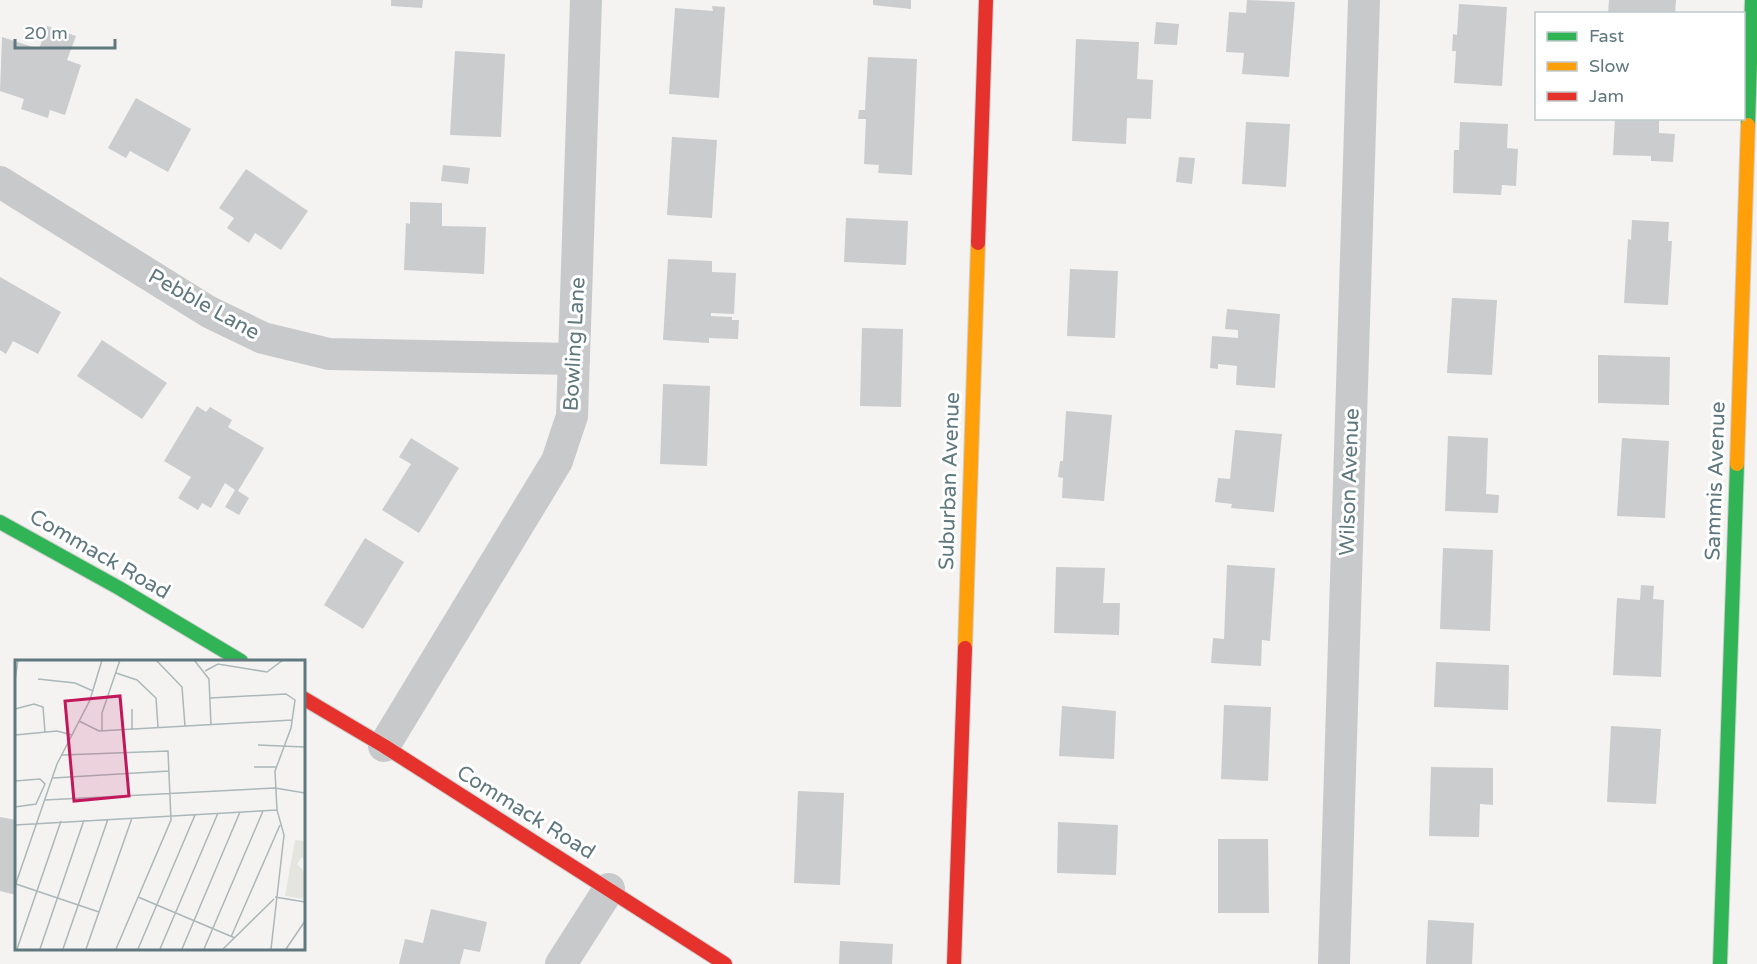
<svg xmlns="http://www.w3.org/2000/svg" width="1757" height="964" font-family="'Varela Round',sans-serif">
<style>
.building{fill:#cbcccd}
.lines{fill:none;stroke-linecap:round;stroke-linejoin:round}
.fast-casing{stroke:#cfd0d0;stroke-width:16}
.slow-casing{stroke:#cfd0d0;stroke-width:16}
.jam-casing{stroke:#cfd0d0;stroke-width:16}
.street{stroke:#c8c9ca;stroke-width:32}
.fast{stroke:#30b455;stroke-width:14}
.slow{stroke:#ff9f0a;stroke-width:14}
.jam{stroke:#e5322d;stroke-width:14}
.labels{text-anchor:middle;stroke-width:6;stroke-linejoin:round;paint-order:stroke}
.street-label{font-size:21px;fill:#5f787d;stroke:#fff}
.inset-road{fill:none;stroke:#abb7b8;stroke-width:1.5}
.view{fill:#c2185b;fill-opacity:0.15;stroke:#c2185b;stroke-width:3}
.inset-edge{fill:none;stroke:#5f787d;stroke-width:3}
</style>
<rect width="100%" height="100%" fill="#f4f3f2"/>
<g class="building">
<polygon points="391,0 423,0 422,8 391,6"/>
<polygon points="873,0 911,0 911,9 873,5"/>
<polygon points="1247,0 1295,2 1289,77 1242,74 1244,53 1226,52 1229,12 1246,13"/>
<polygon points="1609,0 1676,0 1675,14 1608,14"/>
<polygon points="1459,4 1507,7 1502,86 1454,83 1456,51 1452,51 1453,34 1457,35"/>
<polygon points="712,6 725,7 719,98 669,94 675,8 713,11"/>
<polygon points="1156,22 1179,24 1177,45 1154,44"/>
<polygon points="47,26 76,36 67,60 81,65 65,115 50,110 48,118 21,109 24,99 0,91 2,37 39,49"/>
<polygon points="1076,39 1139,42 1137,79 1153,80 1151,119 1127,118 1126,144 1072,141"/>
<polygon points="455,51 505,54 501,137 450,135"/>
<polygon points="868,57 917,59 912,175 878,173 879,165 864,164 866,119 858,119 859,110 865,110"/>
<polygon points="136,98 191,129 168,172 130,151 126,158 108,148"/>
<polygon points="1615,118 1659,118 1659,133 1675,134 1673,162 1651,161 1651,156 1613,155"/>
<polygon points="1246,122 1290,124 1286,187 1242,184"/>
<polygon points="1460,122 1508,124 1507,148 1518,149 1516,186 1502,185 1501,195 1453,193 1454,150 1459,150"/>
<polygon points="672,137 717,140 712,218 667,215"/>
<polygon points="1179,157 1195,158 1192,184 1176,182"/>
<polygon points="443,165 470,168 468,184 441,181"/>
<polygon points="246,169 308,211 281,250 255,233 249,243 227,228 234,218 219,208"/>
<polygon points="410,202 442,203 442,226 486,227 484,274 404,270 406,223 410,224"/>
<polygon points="846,218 908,221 906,265 844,262"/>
<polygon points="1632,220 1669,222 1668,241 1672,241 1668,305 1624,303 1628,239 1631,240"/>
<polygon points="668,259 712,261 712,272 736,273 734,314 711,313 711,316 732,317 732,320 739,320 738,339 709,338 709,343 663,340"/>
<polygon points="1070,269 1118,271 1115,338 1067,336"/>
<polygon points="0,277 61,312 38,354 13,341 6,354 0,350"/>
<polygon points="1452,298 1497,300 1492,375 1447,373"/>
<polygon points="1227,309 1280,314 1275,388 1236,385 1237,366 1218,364 1218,369 1210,368 1212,336 1238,338 1238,330 1225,329"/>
<polygon points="862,328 903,329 901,407 860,406"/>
<polygon points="102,340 167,383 142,419 77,376"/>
<polygon points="1598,355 1670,357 1669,405 1598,403"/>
<polygon points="663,384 710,386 707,466 660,464"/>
<polygon points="197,406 206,412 210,407 232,420 228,427 264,448 238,491 249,498 239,515 225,507 235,490 225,483 211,508 202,503 198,510 178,498 191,477 164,461"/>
<polygon points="1066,411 1112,415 1104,501 1062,498 1063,478 1058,477 1060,461 1063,461"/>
<polygon points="1235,430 1282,434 1274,512 1231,508 1232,504 1215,502 1218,478 1230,479"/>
<polygon points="1448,436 1488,438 1486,494 1499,495 1498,513 1445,511"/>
<polygon points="411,438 459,468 419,533 382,510 411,464 399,457"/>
<polygon points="1622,438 1669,441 1665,518 1617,516"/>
<polygon points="365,538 404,562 363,629 324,605"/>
<polygon points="1443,548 1493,550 1490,631 1440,629"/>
<polygon points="1227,565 1275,568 1270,641 1262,640 1261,666 1211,663 1213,638 1224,639"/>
<polygon points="1056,567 1105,568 1103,603 1120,603 1119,635 1054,633"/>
<polygon points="1641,585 1654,586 1653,599 1664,600 1661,677 1613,675 1617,598 1640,600"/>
<polygon points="1436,662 1509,665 1508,710 1434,707"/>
<polygon points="1224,705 1271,707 1268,781 1221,779"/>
<polygon points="1062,706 1116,711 1114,759 1059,756"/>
<polygon points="1611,726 1661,729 1656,804 1607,802"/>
<polygon points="1431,767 1493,768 1493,805 1480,804 1479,837 1429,836"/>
<polygon points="798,791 844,793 840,885 794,883"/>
<polygon points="0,817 16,820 16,895 0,891"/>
<polygon points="1058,822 1118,825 1116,875 1057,873"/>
<polygon points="1218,839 1268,839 1269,913 1218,913"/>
<polygon points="431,909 487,922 480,952 464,949 460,964 399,964 405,939 423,943"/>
<polygon points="1428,920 1474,923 1472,964 1426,964"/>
<polygon points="840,941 893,944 892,964 839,964"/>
</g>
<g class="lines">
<defs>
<g id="fast">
<polyline points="1748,125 1752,0"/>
<polyline points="0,522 119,588 241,661"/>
<polyline points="1720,964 1737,464"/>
</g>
<g id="slow">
<polyline points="1737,464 1748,125"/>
<polyline points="965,648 978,243"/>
</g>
<g id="jam">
<polyline points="978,243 986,0"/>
<polyline points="303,698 384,746 725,964"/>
<polyline points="954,964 965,648"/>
</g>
</defs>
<use href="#fast" class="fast-casing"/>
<use href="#slow" class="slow-casing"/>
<use href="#jam" class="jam-casing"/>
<g class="street">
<polyline points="0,182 209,312 263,338 329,354 574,359"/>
<polyline points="384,746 557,461 572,416 586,0"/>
<polyline points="561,964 609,889"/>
<polyline points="1334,964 1364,0"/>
</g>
<use href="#fast" class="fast"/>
<use href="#slow" class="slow"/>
<use href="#jam" class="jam"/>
</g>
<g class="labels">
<g class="street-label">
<text transform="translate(204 304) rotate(29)" y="7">Pebble Lane</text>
<text transform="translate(574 344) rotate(-87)" y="7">Bowling Lane</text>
<text transform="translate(949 481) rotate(-88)" y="7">Suburban Avenue</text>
<text transform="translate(1715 481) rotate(-88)" y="7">Sammis Avenue</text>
<text transform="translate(1349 482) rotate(-88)" y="7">Wilson Avenue</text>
<text transform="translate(100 554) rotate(30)" y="7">Commack Road</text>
<text transform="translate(526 812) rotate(32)" y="7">Commack Road</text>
</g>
</g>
<g transform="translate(15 660)">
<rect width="290" height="290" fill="#f4f3f2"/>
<path d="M280 180 289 181V200L287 197 282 204 289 211V239L270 236Z" fill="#e4e5df"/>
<path class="inset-road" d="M141 0 167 27 170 66M179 0 194 19 196 65M190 11 203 4 252 12 268 0M101 13 122 20 141 38 143 67M23 19 60 23 78 31M0 20 3 0M195 38 271 34 280 40 276 68 260 111 262 150 269 175 256 289M0 49 19 44 28 47 30 72M117 49V69M64 61 84 71 277 60M87 70V53L105 0M0 75 42 71 57 75M243 85 290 87M47 95 153 91 156 160 101 289M239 107H261M38 118 154 111M0 121 25 119 30 124 21 144 0 147M30 140 260 128 290 133M0 165 262 150M1 224 84 252M0 226 42 104 75 40 87 0M123 237 220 278M260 237 290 242M216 277 265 165M2 289 46 161M25 289 69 160M48 289 93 159M71 289 117 158M123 289 180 155M145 289 203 153M167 289 225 152M189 289 248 151M208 289 259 239M271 289 290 261"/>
<path class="view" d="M105 36 114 136 59 141 50 41Z"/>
<rect width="290" height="290" class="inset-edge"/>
</g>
<rect x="1535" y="12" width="210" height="108" fill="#ffffff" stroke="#bfc9cb" stroke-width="1.5"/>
<rect x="1547" y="32" width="30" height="9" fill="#30b455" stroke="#bfc9cb" stroke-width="1.5"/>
<text x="1589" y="42" font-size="18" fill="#5f787d">Fast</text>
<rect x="1547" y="62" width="30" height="9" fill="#ff9f0a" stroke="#bfc9cb" stroke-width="1.5"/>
<text x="1589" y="72" font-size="18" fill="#5f787d">Slow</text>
<rect x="1547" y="92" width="30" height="9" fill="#e5322d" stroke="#bfc9cb" stroke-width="1.5"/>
<text x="1589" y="102" font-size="18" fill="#5f787d">Jam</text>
<path d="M15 39v9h100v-9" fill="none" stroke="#5f787d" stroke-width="3"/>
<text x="24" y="39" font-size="18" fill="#5f787d" stroke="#ffffff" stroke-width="4.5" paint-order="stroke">20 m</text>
</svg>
